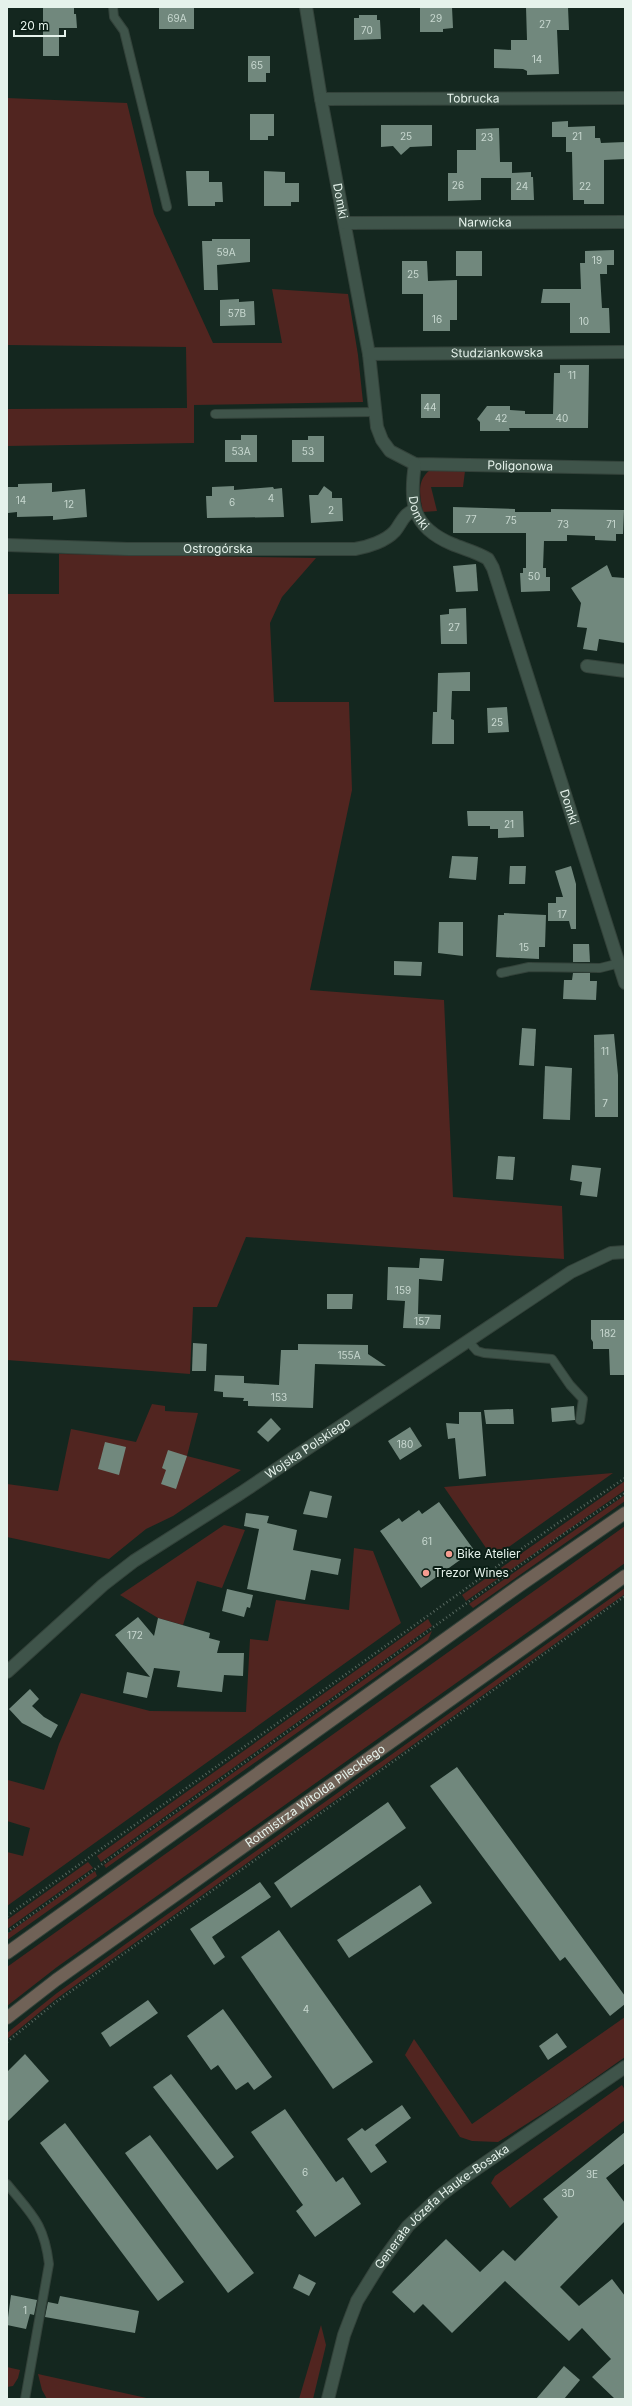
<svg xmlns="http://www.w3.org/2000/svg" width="632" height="2406" font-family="Inter,sans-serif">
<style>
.green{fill:#512520}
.building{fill:#71887d}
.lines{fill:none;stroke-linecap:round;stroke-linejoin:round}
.service-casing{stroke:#33423a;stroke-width:10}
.minor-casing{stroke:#33423a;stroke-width:14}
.secondary-casing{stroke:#33423a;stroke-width:14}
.path{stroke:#576860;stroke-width:2.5;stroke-dasharray:1 3;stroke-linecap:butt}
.service{stroke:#3f544a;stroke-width:8}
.minor{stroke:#3f544a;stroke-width:12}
.secondary{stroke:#706257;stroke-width:12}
.poi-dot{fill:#f59c90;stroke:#0a1e15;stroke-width:1.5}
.labels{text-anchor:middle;stroke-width:4;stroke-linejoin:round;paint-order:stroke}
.number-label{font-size:10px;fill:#c8d8d0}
.street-label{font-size:12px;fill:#e5f2eb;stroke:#0a1e15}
.poi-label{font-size:12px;fill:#e5f2eb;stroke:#0a1e15;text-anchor:start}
</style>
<rect width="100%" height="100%" fill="#14271f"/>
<g class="green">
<polygon points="7,98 127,103 154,214 213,343 282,343 272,289 348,294 358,355 363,402 194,405 194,443 7,446 7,409 187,408 186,347 7,345"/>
<path d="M430 470 465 471 463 487H431L437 511 423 512C420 496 416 481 430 470Z"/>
<polygon points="59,554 316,558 282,597 270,623 274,702 349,702 352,790 310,990 444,1000 453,1197 562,1206 564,1259 246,1237 217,1307 193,1307 190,1374 7,1360 7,594 59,594"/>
<polygon points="152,1404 165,1406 165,1411 198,1413 187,1456 241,1470 173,1516 146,1529 109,1559 7,1537 7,1484 58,1491 71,1429 136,1442"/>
<polygon points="613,1473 493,1558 444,1487"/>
<polygon points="625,1481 625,1490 466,1601 462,1595"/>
<polygon points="625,1495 625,1501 473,1608 469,1604"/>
<polygon points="224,1525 245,1530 222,1588 197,1581 183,1625 158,1618 120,1595"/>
<polygon points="625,1526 625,1563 57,1967 7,2006 7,1967"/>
<polygon points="354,1548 373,1551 401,1623 7,1906 7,1852 23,1856 30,1828 7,1821 8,1780 44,1790 59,1744 81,1693 150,1711 246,1712 250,1639 268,1641 276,1600 349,1610"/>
<polygon points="625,1588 625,1594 56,1999 7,2039 7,2033 57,1993"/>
<polygon points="428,1619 432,1626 101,1862 97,1856"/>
<polygon points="432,1631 428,1640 106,1868 104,1865"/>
<polygon points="88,1862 93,1868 7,1929 7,1920"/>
<polygon points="95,1871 97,1876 7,1940 7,1934"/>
<polygon points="625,2017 625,2057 561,2102 498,2142 472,2141 460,2137 405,2055 414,2039 472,2124"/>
<polygon points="622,2085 625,2090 625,2120 510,2208 491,2183 495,2176"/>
<polygon points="321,2325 326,2345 313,2399 299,2399"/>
<polygon points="7,2367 20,2370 18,2378 13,2386 7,2387"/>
<polygon points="38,2374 151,2399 47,2399 42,2390"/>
</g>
<g class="building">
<polygon points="49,7 74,7 74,14 76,14 77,28 59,28 59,56 43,56 43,8"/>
<rect x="159" y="7" width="35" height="22"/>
<polygon points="420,7 452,7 453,28 443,29 443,32 420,32"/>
<polygon points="526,7 568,7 569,30 557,30 559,74 527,75 527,71 523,69 494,68 494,49 511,50 511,40 527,40"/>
<polygon points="359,15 377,15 377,20 380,20 381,39 354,40 354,18 359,18"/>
<polygon points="248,56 270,56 270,73 266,73 266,82 248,82"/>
<polygon points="250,114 274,114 274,136 268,136 268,140 250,140"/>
<polygon points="568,121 568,127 595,126 595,138 600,138 601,143 625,142 625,159 604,160 604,204 584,204 584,200 573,200 572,152 566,152 566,137 552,137 552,122"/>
<polygon points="381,125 432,125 432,146 410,147 401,155 393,146 381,147"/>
<polygon points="499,128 500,162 512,162 512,173 531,172 531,177 533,177 534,200 511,200 511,178 481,178 481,200 448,201 448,173 457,173 457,150 476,150 476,129"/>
<polygon points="186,171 209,171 209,182 222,182 223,202 215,202 215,206 188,206"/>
<polygon points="264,171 285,172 285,183 299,183 299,202 291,202 291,206 264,206"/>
<polygon points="212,239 250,239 250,262 217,265 218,290 204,290 202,241 212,241"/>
<polygon points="614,250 614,265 607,265 607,274 600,274 602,308 609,308 610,333 570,333 570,303 541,303 543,289 581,289 580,263 585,263 585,251"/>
<rect x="456" y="251" width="26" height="25"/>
<polygon points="402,261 427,261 428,281 457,280 457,320 450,320 450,331 423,331 423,294 402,294"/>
<polygon points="239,299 239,302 254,301 255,325 220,326 220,300"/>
<polygon points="560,365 589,365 588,428 509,428 510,431 480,431 480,422 477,419 487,406 510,406 510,410 525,411 525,414 553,414 554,373 560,373"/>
<rect x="421" y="394" width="19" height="24"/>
<polygon points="241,435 257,435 257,462 225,462 225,440 241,440"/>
<polygon points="308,436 324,436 324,462 292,462 292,440 308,440"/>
<polygon points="52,483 52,492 85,489 87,517 53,520 53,516 17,517 17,512 8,513 7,487 18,487 18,484"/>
<polygon points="234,486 234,490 273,487 274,489 282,488 284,517 207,518 206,496 212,496 212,487"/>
<polygon points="324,486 332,492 332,498 342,498 343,521 311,523 309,495 318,495"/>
<polygon points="453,507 515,509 515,512 551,512 551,509 624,510 623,534 616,534 616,541 595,540 595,536 567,535 567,541 544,541 543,568 546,568 546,577 550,577 550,591 521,592 520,573 523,573 523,568 526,568 526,533 453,533"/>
<polygon points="476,564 478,591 456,592 453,566"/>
<polygon points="607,565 612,577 625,578 625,643 599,639 597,651 583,649 587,628 577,627 581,603 571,588"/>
<polygon points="466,608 467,644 441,644 440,615 449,614 449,609"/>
<polygon points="470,672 470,691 452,691 451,719 454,720 454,744 432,744 433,712 437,712 438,673"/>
<polygon points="507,707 509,732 488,733 487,708"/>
<polygon points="467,811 523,811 524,837 498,838 498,829 490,829 490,826 468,826"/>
<polygon points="452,856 478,857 476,880 449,878"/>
<polygon points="510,866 526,866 525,884 509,884"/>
<polygon points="571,866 576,884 576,929 571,929 569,921 548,921 548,903 556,903 556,897 563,897 555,871"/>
<polygon points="504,913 546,915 545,947 539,947 539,959 496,957 498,915 504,915"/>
<polygon points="439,922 463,922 463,956 438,953"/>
<polygon points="573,944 589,944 590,962 573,962"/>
<polygon points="394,961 422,962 421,976 394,975"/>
<polygon points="573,973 590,973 590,981 597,981 596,1000 563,999 564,980 572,980"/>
<polygon points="522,1028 536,1029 534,1066 519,1065"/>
<polygon points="614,1034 618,1075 618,1117 595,1117 594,1035"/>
<polygon points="545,1066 572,1068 570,1120 543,1119"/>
<polygon points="498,1156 515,1157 513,1180 496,1179"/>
<polygon points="572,1165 601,1168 597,1197 580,1195 582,1182 570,1180"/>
<polygon points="420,1258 444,1259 442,1281 419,1279 418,1314 441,1315 440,1329 403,1328 405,1301 387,1300 388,1267 419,1268"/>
<polygon points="327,1294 353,1294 352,1309 327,1309"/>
<polygon points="591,1320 625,1320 625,1375 610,1375 609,1349 593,1349 593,1342 591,1339"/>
<polygon points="193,1343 207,1344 206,1371 192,1371"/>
<polygon points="298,1344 368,1345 368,1354 386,1366 315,1364 313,1408 248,1406 248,1401 243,1401 244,1398 223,1397 223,1392 214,1391 215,1375 244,1376 244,1383 279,1385 281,1350 298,1350"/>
<polygon points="574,1406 575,1420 552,1422 551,1408"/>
<polygon points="513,1409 514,1424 486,1424 484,1410"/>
<polygon points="459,1412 481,1412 486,1476 459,1479 455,1438 448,1439 446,1423 459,1424"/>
<polygon points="271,1418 281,1429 268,1442 257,1432"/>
<polygon points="410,1427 422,1446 400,1460 388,1441"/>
<polygon points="105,1442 126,1447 119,1475 98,1469"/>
<polygon points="168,1450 187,1456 176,1489 161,1484 166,1470 162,1468"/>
<polygon points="310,1491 332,1496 327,1518 303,1514"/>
<polygon points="439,1502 474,1550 421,1588 380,1531 399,1518 402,1522 419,1510 422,1514"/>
<polygon points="246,1513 269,1516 267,1523 297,1530 293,1550 341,1559 338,1575 311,1570 305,1600 247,1589 259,1529 244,1526"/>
<polygon points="227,1589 253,1595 250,1608 247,1607 244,1617 222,1611"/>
<polygon points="138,1617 154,1636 158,1618 210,1633 209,1638 220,1641 217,1653 244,1653 243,1676 224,1675 222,1692 177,1687 180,1671 154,1668 147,1698 123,1693 127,1672 150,1677 115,1635"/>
<polygon points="30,1689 39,1699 32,1706 44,1717 58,1725 51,1738 22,1723 9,1709"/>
<polygon points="457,1767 625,1996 625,2004 610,2016 565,1957 560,1961 430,1786"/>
<polygon points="388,1802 406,1828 291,1908 274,1883"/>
<polygon points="260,1882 271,1897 212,1937 225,1957 214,1965 190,1929"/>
<polygon points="420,1885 432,1903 349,1958 337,1940"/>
<polygon points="279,1930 373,2062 333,2089 241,1957"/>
<polygon points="148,2000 158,2013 110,2047 101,2033"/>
<polygon points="223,2009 272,2077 254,2090 248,2082 236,2090 218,2065 211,2070 187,2036"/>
<polygon points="557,2033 567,2047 548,2060 539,2046"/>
<polygon points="25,2054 49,2081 7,2122 7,2072"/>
<polygon points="171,2074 234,2157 217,2170 153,2087"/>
<polygon points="402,2105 411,2118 375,2145 387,2162 371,2173 347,2139 362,2128 365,2131"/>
<polygon points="285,2109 336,2182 343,2177 361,2204 315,2237 296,2211 303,2205 251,2132"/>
<polygon points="65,2123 184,2282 158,2301 40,2143"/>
<polygon points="625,2132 625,2163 606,2178 625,2203 625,2221 560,2287 579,2306 612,2279 625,2296 625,2399 615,2399 592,2377 611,2359 582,2328 569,2341 505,2281 452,2333 423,2304 414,2313 392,2292 446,2239 480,2272 503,2250 515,2261 558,2217 543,2199"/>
<polygon points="150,2135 254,2273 228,2293 125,2153"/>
<polygon points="299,2274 316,2283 309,2296 293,2288"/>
<polygon points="11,2295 37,2300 34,2315 30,2314 26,2329 7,2325"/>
<polygon points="60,2296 139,2311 135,2333 45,2317 48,2302 58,2304"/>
<polygon points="564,2366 580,2380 564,2399 536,2399"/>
</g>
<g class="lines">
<defs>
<g id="service">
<polyline points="113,7 114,17 124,31 167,207"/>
<polyline points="215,414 376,412"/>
<polyline points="501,973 529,967 600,968 620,963"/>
<polyline points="468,1341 477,1351 484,1353 552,1359 570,1385 583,1399 580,1420"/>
<path d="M7 2184C32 2215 44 2223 49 2264L25 2399"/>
</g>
<g id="minor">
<path id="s1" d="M306 7 321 99 369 354 377 427 382 440 390 451 415 464 625 468"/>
<path id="s2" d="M321 99 625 98"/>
<path id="s3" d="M345 223 625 222"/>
<path id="s4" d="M369 354 625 352"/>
<path id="s5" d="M415 464C409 503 412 527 452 544 464 549 477 552 488 559L493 568 625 983"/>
<path id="s6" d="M7 545 128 549H355C368 547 386 541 395 531 402 522 403 515 414 510"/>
<polyline points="587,666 625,671"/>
<path id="s7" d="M7 1672 103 1585 134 1561 241 1493 571 1272 611 1253 625 1252"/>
<path id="s8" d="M328 2399 344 2335 357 2301 378 2267 408 2226 441 2195 469 2174 625 2067"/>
</g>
<g id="secondary">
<polyline points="7,1953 519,1586 625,1513"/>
<path id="s9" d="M7 2018 56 1980 625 1576"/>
</g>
</defs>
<use href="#service" class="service-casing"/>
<use href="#minor" class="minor-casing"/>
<use href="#secondary" class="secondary-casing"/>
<g class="path">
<polyline points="7,1916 555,1525 625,1478"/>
<polyline points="7,1932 562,1535 625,1493"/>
<polyline points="7,2042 56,2002 625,1596"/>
</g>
<use href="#service" class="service"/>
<use href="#minor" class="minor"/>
<use href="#secondary" class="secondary"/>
</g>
<g class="poi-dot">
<circle cx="449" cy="1554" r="4"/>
<circle cx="426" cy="1573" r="4"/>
</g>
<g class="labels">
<g class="number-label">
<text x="177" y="22">69A</text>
<text x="436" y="22">29</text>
<text x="545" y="28">27</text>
<text x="367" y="34">70</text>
<text x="537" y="63">14</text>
<text x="257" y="69">65</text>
<text x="406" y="140">25</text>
<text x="577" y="140">21</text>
<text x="487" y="141">23</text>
<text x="458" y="189">26</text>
<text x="522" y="190">24</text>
<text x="585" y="190">22</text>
<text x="226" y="256">59A</text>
<text x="597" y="264">19</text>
<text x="413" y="278">25</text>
<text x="237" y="317">57B</text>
<text x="437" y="323">16</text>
<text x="584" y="325">10</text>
<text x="572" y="379">11</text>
<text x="430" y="411">44</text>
<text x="501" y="422">42</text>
<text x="562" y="422">40</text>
<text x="241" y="455">53A</text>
<text x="308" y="455">53</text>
<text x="271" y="502">4</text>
<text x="21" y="504">14</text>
<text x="232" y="506">6</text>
<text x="69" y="508">12</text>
<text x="331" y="514">2</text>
<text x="471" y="523">77</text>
<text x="511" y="524">75</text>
<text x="563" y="528">73</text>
<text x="611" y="528">71</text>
<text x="534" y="580">50</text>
<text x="454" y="631">27</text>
<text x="497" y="726">25</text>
<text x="509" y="828">21</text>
<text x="562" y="918">17</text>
<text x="524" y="951">15</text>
<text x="605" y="1055">11</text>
<text x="605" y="1107">7</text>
<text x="403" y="1294">159</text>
<text x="422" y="1325">157</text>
<text x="608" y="1337">182</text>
<text x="349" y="1359">155A</text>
<text x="279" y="1401">153</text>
<text x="405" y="1448">180</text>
<text x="427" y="1545">61</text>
<text x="135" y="1639">172</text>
<text x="306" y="2013">4</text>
<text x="305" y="2176">6</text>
<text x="592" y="2178">3E</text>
<text x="568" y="2197">3D</text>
<text x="25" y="2314">1</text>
</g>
<g class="street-label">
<text dy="4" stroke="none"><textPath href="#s2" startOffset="152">Tobrucka</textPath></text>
<text dy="4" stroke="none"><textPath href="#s1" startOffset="197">Domki</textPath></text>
<text dy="4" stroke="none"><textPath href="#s3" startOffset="140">Narwicka</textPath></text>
<text dy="4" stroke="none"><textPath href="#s4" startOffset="128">Studziankowska</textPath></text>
<text dy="4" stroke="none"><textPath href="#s1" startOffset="587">Poligonowa</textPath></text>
<text dy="4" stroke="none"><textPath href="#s5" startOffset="50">Domki</textPath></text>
<text dy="4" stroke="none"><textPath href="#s6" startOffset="211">Ostrogórska</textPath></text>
<text dy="4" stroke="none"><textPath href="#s5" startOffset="398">Domki</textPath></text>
<text dy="4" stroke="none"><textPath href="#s7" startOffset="376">Wojska Polskiego</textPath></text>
<text dy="4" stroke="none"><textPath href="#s9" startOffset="380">Rotmistrza Witolda Pileckiego</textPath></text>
<text dy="4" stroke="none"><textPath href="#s8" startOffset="231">Generała Józefa Hauke-Bosaka</textPath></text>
</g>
<g class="poi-label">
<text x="457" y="1558">Bike Atelier</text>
<text x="434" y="1577">Trezor Wines</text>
</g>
</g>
<rect width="632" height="2406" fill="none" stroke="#e5f2eb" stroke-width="16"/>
<path d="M14 30v6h51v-6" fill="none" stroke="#e5f2eb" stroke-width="2"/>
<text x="20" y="30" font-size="12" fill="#e5f2eb" stroke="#0a1e15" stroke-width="3" paint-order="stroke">20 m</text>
</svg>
